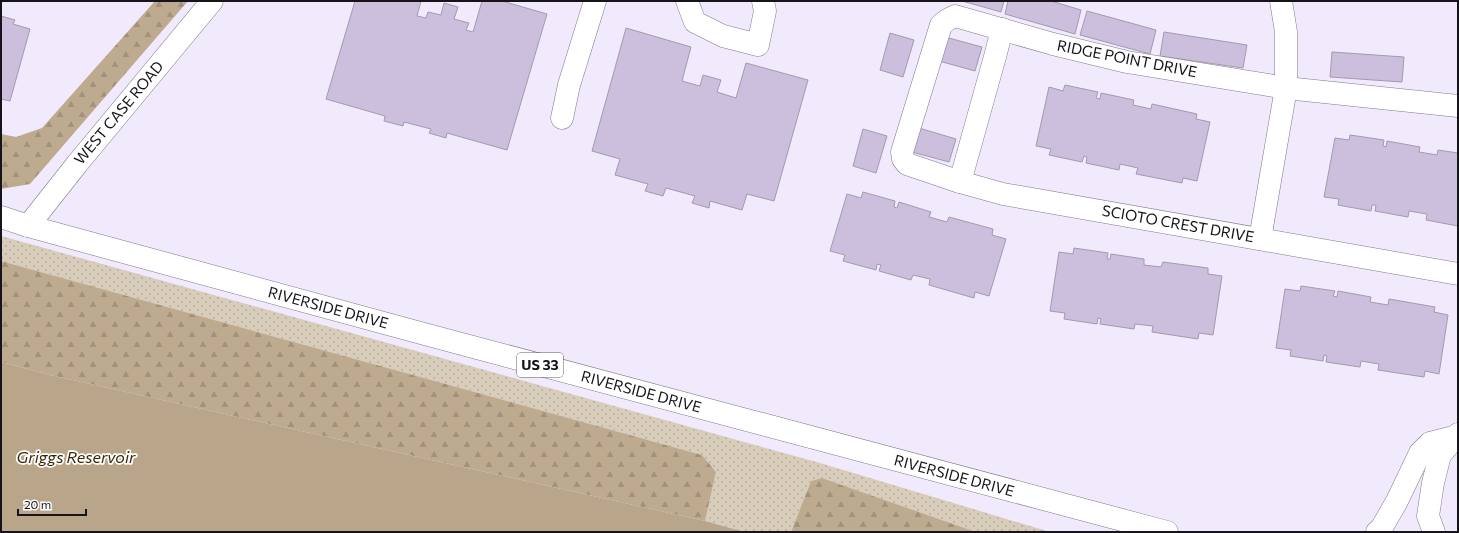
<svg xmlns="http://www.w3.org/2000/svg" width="1459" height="533" font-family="Commissioner,sans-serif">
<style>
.grass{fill:url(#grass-dots)}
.forest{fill:url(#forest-firs)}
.water{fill:#b8a58a}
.building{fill:#ccbfdd;stroke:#a29bac}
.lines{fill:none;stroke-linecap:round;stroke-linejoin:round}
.minor-casing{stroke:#817a8a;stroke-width:23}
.major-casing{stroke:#817a8a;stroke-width:23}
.minor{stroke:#fff;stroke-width:22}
.major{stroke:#fff;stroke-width:22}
.labels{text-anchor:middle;stroke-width:3.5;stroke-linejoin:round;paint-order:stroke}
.shield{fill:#fff;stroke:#5c5a5f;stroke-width:1}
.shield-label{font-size:14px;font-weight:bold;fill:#16141a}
.street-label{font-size:15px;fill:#16141a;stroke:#fff}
.water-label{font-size:16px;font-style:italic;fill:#3b2602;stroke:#fff}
</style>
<defs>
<pattern id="grass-dots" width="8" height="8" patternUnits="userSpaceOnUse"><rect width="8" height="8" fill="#d8ccba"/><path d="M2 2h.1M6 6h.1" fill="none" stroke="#b9ae9f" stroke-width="1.8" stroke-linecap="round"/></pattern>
<pattern id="forest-firs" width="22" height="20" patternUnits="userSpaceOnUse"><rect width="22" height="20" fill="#bdaa8f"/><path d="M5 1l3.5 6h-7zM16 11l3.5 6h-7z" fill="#a2917b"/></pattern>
</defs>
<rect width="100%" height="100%" fill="#f1e9fc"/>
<polygon class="grass" points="1,236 820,463 1050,532 976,532 822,478 811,481 791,532 745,532 705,521 716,472 702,455 1,261"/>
<g class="forest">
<polygon points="155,1 188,1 30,184 1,189 1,134 16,137 42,128"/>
<polygon points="1,261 702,455 716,472 705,521 50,375 1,362"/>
<polygon points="822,478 976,532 791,532 811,481"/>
</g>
<polygon class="water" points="1,362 50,375 705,521 745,532 1,532"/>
<g class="building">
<polygon points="355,1 421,1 417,16 426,18 428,12 441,15 444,3 458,7 454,19 469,23 466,30 473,32 482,1 502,1 547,14 507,150 447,133 446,138 429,133 431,129 404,122 403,126 384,121 385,116 326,99"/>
<polygon points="962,1 1004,1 1001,12"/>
<polygon points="1008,1 1051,1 1081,10 1075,34 1005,14"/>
<polygon points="1087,11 1156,30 1150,54 1080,35"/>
<polygon points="1,16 15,20 13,24 30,29 10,101 1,99"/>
<polygon points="626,28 691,47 682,81 700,86 703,75 721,80 717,92 736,98 746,63 808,80 774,201 747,194 742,210 710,201 709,208 692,203 695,196 666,188 663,196 645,191 648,184 615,175 620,159 592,151"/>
<polygon points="1164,32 1247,45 1243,68 1160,56"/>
<polygon points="890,33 914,40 903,77 880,70"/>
<polygon points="945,37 982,47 975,71 939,61"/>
<polygon points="1332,52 1404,57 1402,82 1330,77"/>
<polygon points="1065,85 1098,92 1096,98 1100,99 1101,93 1134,100 1133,105 1151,109 1152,104 1197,114 1196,119 1210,122 1197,181 1183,178 1182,183 1136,174 1138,168 1120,164 1119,170 1086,163 1087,157 1084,156 1082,162 1049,155 1051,149 1036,146 1049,87 1063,91"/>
<polygon points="919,128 956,139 949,162 912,152"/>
<polygon points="863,129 887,136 876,173 853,166"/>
<polygon points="1350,135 1384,140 1383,146 1386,147 1387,141 1420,147 1419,152 1437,155 1438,150 1458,153 1458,226 1426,220 1427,214 1409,211 1408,217 1375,211 1376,205 1372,205 1371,211 1338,205 1339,199 1324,197 1335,138 1349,140"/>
<polygon points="863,192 895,201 894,207 897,208 899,202 931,212 929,217 947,222 949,217 993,229 992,235 1006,239 989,296 975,292 974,298 929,285 930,279 913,275 911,280 879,271 881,265 877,264 876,270 843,261 845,255 830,251 847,194 861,198"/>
<polygon points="1074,248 1108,253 1107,259 1110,259 1111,254 1144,259 1144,265 1161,267 1163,262 1208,268 1208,274 1222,276 1213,335 1199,333 1198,339 1152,332 1153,326 1135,324 1134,329 1100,324 1101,319 1098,318 1097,324 1064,319 1065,313 1050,311 1059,252 1073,254"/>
<polygon points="1301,286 1335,291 1333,296 1337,297 1338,291 1371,297 1370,302 1388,305 1389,299 1435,307 1434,312 1448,315 1439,374 1425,371 1424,377 1378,370 1379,364 1361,361 1360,367 1326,362 1327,356 1324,355 1323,361 1290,356 1291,350 1276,348 1285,289 1300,291"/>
</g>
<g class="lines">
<defs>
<g id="minor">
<polyline points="687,1 695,22 723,36 758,45 765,11 763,1"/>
<polyline points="1458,106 1286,88 1127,62 1053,44 955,16 947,20 941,25 902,152 903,159 907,164 960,182 1003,194 1458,274"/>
<polyline points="562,118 569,85 595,1"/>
<polyline points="960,182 996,53 1002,29"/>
<polyline points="1260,239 1286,88 1286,32 1281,1"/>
<polyline points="1377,532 1381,529 1397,501 1420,453 1430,443 1454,437"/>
<polyline points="1434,532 1428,516 1433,483 1440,455 1458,434"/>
</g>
<g id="major">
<polyline points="1,217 28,226 417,332 1167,532"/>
<polyline points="28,226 77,164 212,1"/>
</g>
</defs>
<use href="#minor" class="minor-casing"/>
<use href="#major" class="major-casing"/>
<use href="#minor" class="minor"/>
<use href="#major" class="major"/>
</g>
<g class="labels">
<rect class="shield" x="517" y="353" width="46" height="24" rx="3"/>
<g class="shield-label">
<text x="540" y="370">US 33</text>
</g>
<g class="street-label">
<text transform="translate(1127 59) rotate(11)" y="5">RIDGE POINT DRIVE</text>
<text transform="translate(119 113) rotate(-50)" y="5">WEST CASE ROAD</text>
<text transform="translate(1178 224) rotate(10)" y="5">SCIOTO CREST DRIVE</text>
<text transform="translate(328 308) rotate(15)" y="5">RIVERSIDE DRIVE</text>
<text transform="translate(641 392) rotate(15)" y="5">RIVERSIDE DRIVE</text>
<text transform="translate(954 476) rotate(15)" y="5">RIVERSIDE DRIVE</text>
</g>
<g class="water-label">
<text x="76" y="463">Griggs Reservoir</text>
</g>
</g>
<rect width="1459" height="533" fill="none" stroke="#16141a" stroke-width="4"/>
<path d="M18 509v6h68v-6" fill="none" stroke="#16141a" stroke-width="2"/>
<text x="24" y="509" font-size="12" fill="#16141a" stroke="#ffffff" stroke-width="3" paint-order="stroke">20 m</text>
</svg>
